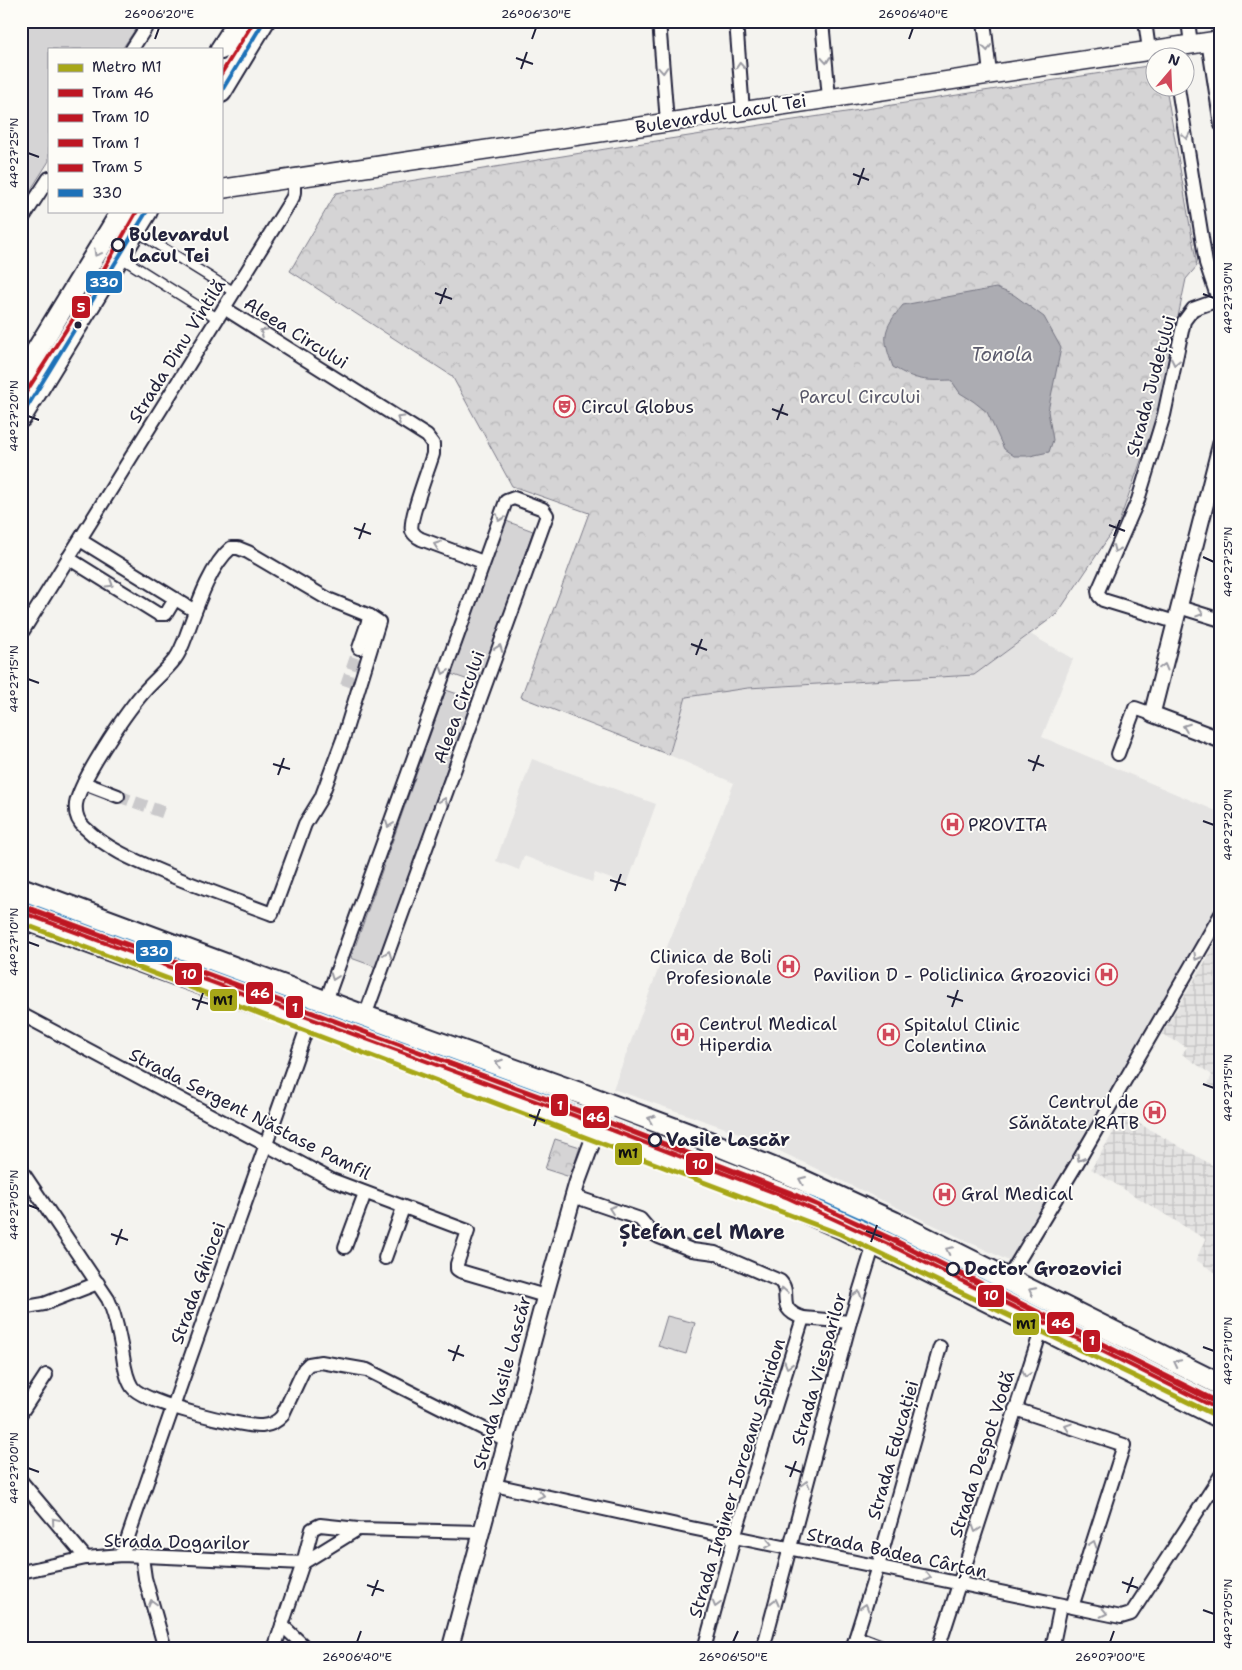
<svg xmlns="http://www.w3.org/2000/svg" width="1242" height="1670" font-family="'Shantell Sans',sans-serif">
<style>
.built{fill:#e4e3e2}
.industrial{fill:url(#industrial-grid)}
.grass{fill:#d5d4d5;stroke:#7c7b88}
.park{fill:url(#park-crowns);stroke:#7c7b88}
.water{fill:#acacb2;stroke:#757582}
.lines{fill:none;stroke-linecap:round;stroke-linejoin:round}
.minor-tunnel{stroke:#cac9cb;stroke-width:12;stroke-dasharray:12 6;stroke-linecap:butt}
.pedestrian-casing{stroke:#22223b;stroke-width:12}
.minor-casing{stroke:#22223b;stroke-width:16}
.tertiary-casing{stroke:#22223b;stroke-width:19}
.secondary-casing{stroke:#22223b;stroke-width:21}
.primary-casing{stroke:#22223b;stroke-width:24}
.pedestrian{stroke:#fdfcf7;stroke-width:9}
.minor{stroke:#fdfcf7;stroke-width:12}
.tertiary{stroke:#fdfcf7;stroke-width:15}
.secondary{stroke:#fdfcf7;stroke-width:18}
.primary{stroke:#fdfcf7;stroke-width:20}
.bus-1-casing{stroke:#fdfcf7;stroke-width:8}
.bus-1{stroke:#1d71b8;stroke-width:4}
.tram-1-casing{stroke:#fdfcf7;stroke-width:8}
.tram-2-casing{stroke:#fdfcf7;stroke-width:8}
.tram-3-casing{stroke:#fdfcf7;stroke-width:8}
.tram-4-casing{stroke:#fdfcf7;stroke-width:8}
.tram-1{stroke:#be1622;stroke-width:4}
.tram-2{stroke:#be1622;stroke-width:4}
.tram-3{stroke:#be1622;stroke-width:4}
.tram-4{stroke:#be1622;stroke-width:4}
.metro-1-casing{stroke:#fdfcf7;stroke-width:9}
.metro-1{stroke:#a7a718;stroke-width:5}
.oneway{stroke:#9a9aa2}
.ticks{fill:none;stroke:#22223b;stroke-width:2}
.stop-dot{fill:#fdfcf7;stroke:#22223b;stroke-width:2.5}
.bus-dot{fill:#22223b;stroke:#fdfcf7;stroke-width:2}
.labels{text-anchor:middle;stroke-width:4;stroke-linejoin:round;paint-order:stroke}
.street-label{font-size:18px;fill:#22223b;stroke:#fdfcf7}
.stop-label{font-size:18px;font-weight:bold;fill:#22223b;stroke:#fdfcf7;text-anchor:start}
.park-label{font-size:18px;fill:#585769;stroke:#fdfcf7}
.poi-label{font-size:18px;fill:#22223b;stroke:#fdfcf7;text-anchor:start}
.water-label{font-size:19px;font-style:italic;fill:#59596b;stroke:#fdfcf7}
.quarter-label{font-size:20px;font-weight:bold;fill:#22223b;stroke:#fdfcf7}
.line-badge{stroke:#fdfcf7;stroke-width:2}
.badge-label{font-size:14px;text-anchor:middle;font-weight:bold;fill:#fff}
.pale-badge-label{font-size:14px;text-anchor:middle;font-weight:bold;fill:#111}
.neatline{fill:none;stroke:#22223b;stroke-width:2}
.ticks-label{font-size:12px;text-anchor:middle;fill:#22223b}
</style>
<defs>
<pattern id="industrial-grid" width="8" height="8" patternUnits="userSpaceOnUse" patternTransform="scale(1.25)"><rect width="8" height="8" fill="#e4e3e2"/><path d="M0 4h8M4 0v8" fill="none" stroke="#c3c2c3"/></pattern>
<pattern id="park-crowns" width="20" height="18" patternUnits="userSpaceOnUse" patternTransform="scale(1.25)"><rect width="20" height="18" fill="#d5d4d5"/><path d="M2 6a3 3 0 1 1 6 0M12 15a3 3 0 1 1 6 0" fill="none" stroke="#b7b6b8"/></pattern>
</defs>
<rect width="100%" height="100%" fill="#f4f3ef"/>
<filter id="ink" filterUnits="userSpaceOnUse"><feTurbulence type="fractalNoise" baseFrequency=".02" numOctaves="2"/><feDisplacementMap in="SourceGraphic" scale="10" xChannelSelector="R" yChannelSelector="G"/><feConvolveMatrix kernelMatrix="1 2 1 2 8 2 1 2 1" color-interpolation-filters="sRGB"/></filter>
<g filter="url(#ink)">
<g class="built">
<polygon points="1030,634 1073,659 1042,737 1221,813 1221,898 1013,1263 748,1136 613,1089 664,954 734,783 669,755 686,697 748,688 974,675"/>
<polygon points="532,759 656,804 627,885 595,873 592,882 524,856 519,870 496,861"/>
</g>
<g class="industrial">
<polygon points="1221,935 1221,1091 1208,1084 1212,1075 1182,1054 1187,1047 1162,1034"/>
<polygon points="1124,1115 1221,1170 1221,1276 1196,1260 1205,1239 1091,1169"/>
</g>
<g class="grass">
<polygon points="21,21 141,21 122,49 49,49 49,161 21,205"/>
<polygon points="506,521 533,531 480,684 451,674"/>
<polygon points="446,690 472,699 376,967 351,958"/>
<polygon points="667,1316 695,1323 686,1354 658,1346"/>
</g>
<g class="park">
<polygon points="1154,65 1154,88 1166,88 1197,266 1186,279 1157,416 1119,522 1057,614 974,675 748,688 686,697 669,755 521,697 589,513 512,486 452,376 290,271 336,193 630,145"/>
<polygon points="555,1139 580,1147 570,1177 545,1169"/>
</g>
<path class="water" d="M996 288 1014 295 1044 317 1061 348 1048 411 1053 440 1049 452 1030 456H1014L1004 449 987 412 973 401 960 393 951 380C925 381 917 381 893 367 882 337 882 330 903 305Z"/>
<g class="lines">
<g class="minor-tunnel">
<polyline points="346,686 359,648"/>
<polyline points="118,796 165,813"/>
</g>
<defs>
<g id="pedestrian">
<polyline points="136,231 234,292"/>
<polyline points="120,257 217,318"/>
</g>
<g id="minor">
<polyline points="659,21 667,122"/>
<polyline points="736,21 743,111"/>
<polyline points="822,21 829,98"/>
<polyline points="984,21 990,74"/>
<polyline points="1145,21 1149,50"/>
<polyline points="1188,21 1191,44"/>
<polyline points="1208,41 1221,125"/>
<polyline points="132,49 150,21"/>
<polyline points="1178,88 1206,263 1218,299"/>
<polyline points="21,221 49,178"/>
<path d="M224 308 427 436 433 444V454C429 468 408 521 412 531 414 535 417 537 421 539L483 562"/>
<polyline points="80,540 195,611"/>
<path d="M231 548H238L248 552 328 599 370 616 379 622 343 739 321 798 305 824 272 914C235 900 197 887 160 871 133 860 106 848 85 828 78 822 75 813 76 804 80 780 125 714 142 694 152 682 165 672 175 659 182 650 185 638 189 628 198 603 211 565 231 548Z"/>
<polyline points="68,558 158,614 166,614 175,599"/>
<polyline points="1179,607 1221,620"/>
<polyline points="1175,622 1103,600 1099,596 1098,591 1138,500 1164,415 1184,321 1193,309 1221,299"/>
<polyline points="21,634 293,197 294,192 294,178"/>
<polyline points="359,648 370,616"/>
<polyline points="1118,754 1135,708 1152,714"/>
<polyline points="84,783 118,796"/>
<polyline points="326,1001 506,501 514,498 543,509 547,515 365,1016"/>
<polyline points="21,1014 332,1180 468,1231 457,1264 457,1269 460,1271 545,1296"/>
<path d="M21 1170 108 1299C116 1315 118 1332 122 1350 124 1362 125 1376 132 1387 143 1403 242 1427 262 1426 271 1425 277 1422 282 1416L304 1369 309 1364 321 1362 367 1370 506 1440"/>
<path d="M573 1196 640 1219 652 1233 659 1237 692 1250 715 1253 780 1281C793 1294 774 1308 803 1318L850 1322"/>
<polyline points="345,1247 365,1193"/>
<polyline points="385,1258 403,1208"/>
<polyline points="995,1305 1014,1268 1076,1165 1221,914"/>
<polyline points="21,1308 44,1304 98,1283"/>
<polyline points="1015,1409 1124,1445 1072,1607"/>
<polyline points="21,1413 46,1375"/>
<polyline points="21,1481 86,1558"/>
<polyline points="494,1485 691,1528 1121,1617 1131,1614 1221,1475"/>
<path d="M122 1555C182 1377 247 1200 309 1022"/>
<polyline points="142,1557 145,1578 165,1649"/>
<polyline points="303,1563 358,1529"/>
<polyline points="21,1572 86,1558 122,1555 303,1563"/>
<polyline points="282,1625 307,1649"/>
<polyline points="856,1637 887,1649"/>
<polyline points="274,1649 303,1563 312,1529 320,1525 358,1529 481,1532"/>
<polyline points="704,1649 737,1528 803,1318"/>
<polyline points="763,1649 850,1322 874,1244"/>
<polyline points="852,1649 878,1566 940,1347"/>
<polyline points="938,1649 1042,1328"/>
<polyline points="1052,1649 1061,1605"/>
</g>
<g id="tertiary">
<polyline points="1221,443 1152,714 1221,740"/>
<polyline points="450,1649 545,1296 577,1183 597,1129 612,1105"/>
</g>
<polyline id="secondary" points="221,189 1221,40"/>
<g id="primary">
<polyline points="221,49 239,21"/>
<polyline points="221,92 264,21"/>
<polyline points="21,376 122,211"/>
<polyline points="21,417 147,211"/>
<polyline points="21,888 365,1016 585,1095 697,1137 800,1179 894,1222 1221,1385"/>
<polyline points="21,918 550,1111 756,1191 841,1228 1221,1418"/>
</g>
</defs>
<use href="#pedestrian" class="pedestrian-casing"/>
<use href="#minor" class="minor-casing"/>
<use href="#tertiary" class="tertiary-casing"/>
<use href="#secondary" class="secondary-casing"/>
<use href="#primary" class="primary-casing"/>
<use href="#pedestrian" class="pedestrian"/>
<use href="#minor" class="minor"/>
<use href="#tertiary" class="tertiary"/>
<use href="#secondary" class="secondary"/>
<use href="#primary" class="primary"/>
<defs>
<g id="bus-1">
<polyline points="221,92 264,21"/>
<polyline points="21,417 147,211"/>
<polyline points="21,902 534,1091 825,1204 863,1221 1221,1401"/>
</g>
</defs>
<use href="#bus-1" class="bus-1-casing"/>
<use href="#bus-1" class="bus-1"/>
<defs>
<polyline id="tram-1" points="21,905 575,1109 790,1192 893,1239 1221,1403"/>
<polyline id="tram-2" points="21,912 573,1115 788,1198 890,1245 1218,1409"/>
<polyline id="tram-3" points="21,907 454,1065 603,1121 824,1208 891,1240 1218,1404"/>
<g id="tram-4">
<polyline points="221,74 254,21"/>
<polyline points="21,400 93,288 137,211"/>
</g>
</defs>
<use href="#tram-1" class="tram-1-casing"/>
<use href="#tram-2" class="tram-2-casing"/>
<use href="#tram-3" class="tram-3-casing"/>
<use href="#tram-4" class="tram-4-casing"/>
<use href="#tram-1" class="tram-1"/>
<use href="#tram-2" class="tram-2"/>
<use href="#tram-3" class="tram-3"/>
<use href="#tram-4" class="tram-4"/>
<defs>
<polyline id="metro-1" points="21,923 840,1234 1221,1418"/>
</defs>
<use href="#metro-1" class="metro-1-casing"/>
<use href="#metro-1" class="metro-1"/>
</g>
<defs><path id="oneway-chevron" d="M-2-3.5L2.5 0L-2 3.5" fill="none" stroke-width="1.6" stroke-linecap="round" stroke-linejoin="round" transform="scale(1.25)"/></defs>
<g class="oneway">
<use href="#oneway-chevron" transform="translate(987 48) rotate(83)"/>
<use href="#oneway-chevron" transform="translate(826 60) rotate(85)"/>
<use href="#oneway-chevron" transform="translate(740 66) rotate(-94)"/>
<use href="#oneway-chevron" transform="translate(663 70) rotate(86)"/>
<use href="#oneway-chevron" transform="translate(1186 136) rotate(81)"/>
<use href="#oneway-chevron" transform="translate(97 253) rotate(121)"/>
<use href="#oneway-chevron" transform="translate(263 332) rotate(-148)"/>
<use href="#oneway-chevron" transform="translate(1175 362) rotate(102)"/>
<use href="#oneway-chevron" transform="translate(400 419) rotate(-148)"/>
<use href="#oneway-chevron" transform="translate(500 518) rotate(111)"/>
<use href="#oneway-chevron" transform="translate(437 545) rotate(-160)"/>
<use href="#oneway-chevron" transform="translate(1116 549) rotate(114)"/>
<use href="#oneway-chevron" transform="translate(110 584) rotate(32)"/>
<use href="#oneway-chevron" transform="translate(1200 613) rotate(19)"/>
<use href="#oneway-chevron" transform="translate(499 648) rotate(-70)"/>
<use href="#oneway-chevron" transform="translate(1164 667) rotate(-75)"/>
<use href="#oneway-chevron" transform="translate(444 671) rotate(110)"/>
<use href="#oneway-chevron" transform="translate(1186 727) rotate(-159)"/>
<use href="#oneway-chevron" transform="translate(444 801) rotate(-70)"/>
<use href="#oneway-chevron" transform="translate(389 824) rotate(110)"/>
<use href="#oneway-chevron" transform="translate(388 954) rotate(-70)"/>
<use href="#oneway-chevron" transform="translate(1197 957) rotate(120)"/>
<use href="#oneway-chevron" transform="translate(334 977) rotate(110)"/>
<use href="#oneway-chevron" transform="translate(499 1063) rotate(-160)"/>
<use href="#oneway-chevron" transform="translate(651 1119) rotate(-159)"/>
<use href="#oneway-chevron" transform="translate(1080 1158) rotate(120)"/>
<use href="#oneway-chevron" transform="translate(802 1180) rotate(-157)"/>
<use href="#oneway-chevron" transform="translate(612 1209) rotate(-161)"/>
<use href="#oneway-chevron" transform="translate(949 1250) rotate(-154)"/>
<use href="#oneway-chevron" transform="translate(783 1291) rotate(-99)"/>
<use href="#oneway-chevron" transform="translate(1032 1291) rotate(-153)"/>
<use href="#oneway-chevron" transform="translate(858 1294) rotate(-73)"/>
<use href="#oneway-chevron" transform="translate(1177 1363) rotate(-153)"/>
<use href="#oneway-chevron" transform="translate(788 1365) rotate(107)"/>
<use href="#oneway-chevron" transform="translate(1026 1374) rotate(108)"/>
<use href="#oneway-chevron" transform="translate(1068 1427) rotate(-161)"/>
<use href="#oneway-chevron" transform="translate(806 1484) rotate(-75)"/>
<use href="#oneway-chevron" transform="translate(541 1495) rotate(12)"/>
<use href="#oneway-chevron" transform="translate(55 1521) rotate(-130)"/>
<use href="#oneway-chevron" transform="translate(976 1529) rotate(108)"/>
<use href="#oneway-chevron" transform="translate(769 1544) rotate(11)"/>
<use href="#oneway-chevron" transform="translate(1093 1544) rotate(-72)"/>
<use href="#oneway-chevron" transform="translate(928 1577) rotate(12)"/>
<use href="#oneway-chevron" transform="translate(775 1602) rotate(-76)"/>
<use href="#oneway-chevron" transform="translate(152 1603) rotate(-106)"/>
<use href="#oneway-chevron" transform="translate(716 1604) rotate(105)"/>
<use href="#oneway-chevron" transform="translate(865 1607) rotate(-73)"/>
<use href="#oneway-chevron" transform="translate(1104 1613) rotate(12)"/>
</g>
</g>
<path class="ticks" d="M155 39 159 28M532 39 536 28M909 39 913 28M516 58 533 64M521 69 527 52M28 153 39 157M853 174 869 180M858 185 864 168M435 293 452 299M1203 294 1214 298M440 304 446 288M772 409 788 415M28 416 39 420M777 420 783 404M1109 525 1125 531M354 528 371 534M1114 536 1120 520M359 539 365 523M1203 557 1214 562M691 644 707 650M696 655 702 639M28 679 39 683M1028 760 1044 766M273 764 290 769M1033 771 1039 755M278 775 284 758M1203 821 1214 825M610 880 626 885M615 891 621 874M28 942 39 946M947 996 963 1001M192 999 209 1004M952 1007 958 990M197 1010 203 993M1203 1084 1214 1088M529 1115 545 1121M534 1126 540 1109M28 1205 39 1209M866 1231 882 1237M111 1234 128 1240M871 1242 877 1225M116 1245 122 1229M1203 1347 1214 1351M448 1350 464 1356M453 1361 459 1345M785 1466 801 1472M28 1468 39 1472M790 1477 796 1461M1122 1582 1138 1588M367 1585 384 1591M1127 1593 1133 1577M372 1596 378 1580M1203 1610 1214 1614M357 1642 361 1631M733 1642 738 1631M1110 1642 1114 1631"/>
<defs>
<symbol id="theatre-ring" viewBox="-11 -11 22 22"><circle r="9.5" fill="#fdfcf7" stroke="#d1495b" stroke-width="1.5"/><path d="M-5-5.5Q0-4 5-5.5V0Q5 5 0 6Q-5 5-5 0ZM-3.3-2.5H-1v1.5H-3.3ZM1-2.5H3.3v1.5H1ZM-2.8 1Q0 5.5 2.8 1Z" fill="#d1495b"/></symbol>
<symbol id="hospital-ring" viewBox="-11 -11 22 22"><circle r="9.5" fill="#fdfcf7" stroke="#d1495b" stroke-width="1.5"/><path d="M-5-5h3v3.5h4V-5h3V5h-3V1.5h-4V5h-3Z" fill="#d1495b"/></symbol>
</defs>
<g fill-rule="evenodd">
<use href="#theatre-ring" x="552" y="394" width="25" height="25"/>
<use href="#hospital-ring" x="940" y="812" width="25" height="25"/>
<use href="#hospital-ring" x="776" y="954" width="25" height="25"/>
<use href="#hospital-ring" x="1094" y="962" width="25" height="25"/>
<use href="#hospital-ring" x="670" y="1022" width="25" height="25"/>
<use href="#hospital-ring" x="876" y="1022" width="25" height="25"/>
<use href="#hospital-ring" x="1142" y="1100" width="25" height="25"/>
<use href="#hospital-ring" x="932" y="1182" width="25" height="25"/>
</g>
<g class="stop-dot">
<circle cx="118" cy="245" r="6"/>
<circle cx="655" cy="1140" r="6"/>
<circle cx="953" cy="1269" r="6"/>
</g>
<circle class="bus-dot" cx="78" cy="325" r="4.5"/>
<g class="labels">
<g class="street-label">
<text transform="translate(721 114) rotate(-9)" y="6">Bulevardul Lacul Tei</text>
<text transform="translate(296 333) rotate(32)" y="6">Aleea Circului</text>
<text transform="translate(177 351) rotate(-58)" y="6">Strada Dinu Vintilă</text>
<text transform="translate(1151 386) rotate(-75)" y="6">Strada Județului</text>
<text transform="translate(459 707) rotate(-70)" y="6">Aleea Circului</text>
<text transform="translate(250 1114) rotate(27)" y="6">Strada Sergent Năstase Pamfil</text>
<text transform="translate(198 1283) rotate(-70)" y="6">Strada Ghiocei</text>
<text transform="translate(819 1369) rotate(-74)" y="6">Strada Viesparilor</text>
<text transform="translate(502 1383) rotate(-75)" y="6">Strada Vasile Lascăr</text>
<text transform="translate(893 1450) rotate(-74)" y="6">Strada Educației</text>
<text transform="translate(982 1454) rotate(-72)" y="6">Strada Despot Vodă</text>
<text transform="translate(737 1478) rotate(-73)" y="6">Strada Inginer Iorceanu Spiridon</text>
<text transform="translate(177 1542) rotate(1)" y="6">Strada Dogarilor</text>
<text transform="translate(897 1553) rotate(12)" y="6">Strada Badea Cârțan</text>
</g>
<g class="stop-label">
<text x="129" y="241">Bulevardul<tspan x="129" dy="21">Lacul Tei</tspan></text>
<text x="666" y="1146">Vasile Lascăr</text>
<text x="964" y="1275">Doctor Grozovici</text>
</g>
<g class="park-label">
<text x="860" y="403">Parcul Circului</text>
</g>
<g class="poi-label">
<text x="581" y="413">Circul Globus</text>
<text x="968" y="831">PROVITA</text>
<text x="772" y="963" text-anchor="end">Clinica de Boli<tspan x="772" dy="21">Profesionale</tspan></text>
<text x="1091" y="981" text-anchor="end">Pavilion D - Policlinica Grozovici</text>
<text x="699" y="1030">Centrul Medical<tspan x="699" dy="21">Hiperdia</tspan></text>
<text x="904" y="1031">Spitalul Clinic<tspan x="904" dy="21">Colentina</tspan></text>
<text x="1139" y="1108" text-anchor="end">Centrul de<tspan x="1139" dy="21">Sănătate RATB</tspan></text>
<text x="961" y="1200">Gral Medical</text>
</g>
<g class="water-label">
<text x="1002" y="361">Tonola</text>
</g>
<g class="quarter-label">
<text x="702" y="1239">Ștefan cel Mare</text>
</g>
</g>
<g class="line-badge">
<rect x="85" y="270" width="38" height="24" rx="5" fill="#1d71b8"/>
<rect x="71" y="295" width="20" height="24" rx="5" fill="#be1622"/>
<rect x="135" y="939" width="38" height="24" rx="5" fill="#1d71b8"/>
<rect x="174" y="962" width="29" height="24" rx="5" fill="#be1622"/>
<rect x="245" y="981" width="29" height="24" rx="5" fill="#be1622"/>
<rect x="209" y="988" width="29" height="24" rx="5" fill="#a7a718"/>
<rect x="285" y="995" width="19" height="24" rx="5" fill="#be1622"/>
<rect x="550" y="1093" width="19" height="24" rx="5" fill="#be1622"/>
<rect x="582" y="1105" width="28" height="24" rx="5" fill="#be1622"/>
<rect x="614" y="1142" width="29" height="24" rx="5" fill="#a7a718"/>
<rect x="685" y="1152" width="29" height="24" rx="5" fill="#be1622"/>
<rect x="977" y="1284" width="28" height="24" rx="5" fill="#be1622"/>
<rect x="1046" y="1311" width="29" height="24" rx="5" fill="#be1622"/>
<rect x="1012" y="1312" width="28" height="24" rx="5" fill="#a7a718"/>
<rect x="1082" y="1329" width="19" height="24" rx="5" fill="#be1622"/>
</g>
<g class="badge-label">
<text x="104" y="287">330</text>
<text x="81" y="312">5</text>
<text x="154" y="956">330</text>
<text x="189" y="979">10</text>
<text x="260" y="998">46</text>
<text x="295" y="1012">1</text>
<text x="560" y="1110">1</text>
<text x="596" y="1122">46</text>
<text x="700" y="1169">10</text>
<text x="991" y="1300">10</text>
<text x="1061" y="1328">46</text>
<text x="1092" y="1345">1</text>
</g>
<g class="pale-badge-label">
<text x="223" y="1005">M1</text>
<text x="628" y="1158">M1</text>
<text x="1026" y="1329">M1</text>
</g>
<rect width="1242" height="1670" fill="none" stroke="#fdfcf7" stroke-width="55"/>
<rect x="48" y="48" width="175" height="165" fill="#fdfcf7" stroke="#a5a5ac"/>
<rect x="58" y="64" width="25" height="8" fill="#a7a718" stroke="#a5a5ac"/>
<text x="92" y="72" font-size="15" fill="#22223b">Metro M1</text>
<rect x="58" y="89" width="25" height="8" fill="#be1622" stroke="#a5a5ac"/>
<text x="92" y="98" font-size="15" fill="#22223b">Tram 46</text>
<rect x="58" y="114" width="25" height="8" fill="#be1622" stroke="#a5a5ac"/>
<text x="92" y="122" font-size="15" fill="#22223b">Tram 10</text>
<rect x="58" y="139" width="25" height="8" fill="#be1622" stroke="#a5a5ac"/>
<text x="92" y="148" font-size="15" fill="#22223b">Tram 1</text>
<rect x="58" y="164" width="25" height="8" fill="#be1622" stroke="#a5a5ac"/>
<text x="92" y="172" font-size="15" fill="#22223b">Tram 5</text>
<rect x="58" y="189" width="25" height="8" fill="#1d71b8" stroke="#a5a5ac"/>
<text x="92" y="198" font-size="15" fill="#22223b">330</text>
<g transform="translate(1170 72) rotate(19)"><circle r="24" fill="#fdfcf7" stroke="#a5a5ac"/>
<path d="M0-4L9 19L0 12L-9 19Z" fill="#d1495b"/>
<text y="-8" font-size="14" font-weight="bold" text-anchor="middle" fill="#22223b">N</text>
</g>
<rect x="28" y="28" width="1186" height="1614" class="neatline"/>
<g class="ticks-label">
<text x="159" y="18">26°06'20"E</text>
<text x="536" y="18">26°06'30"E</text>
<text x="913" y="18">26°06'40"E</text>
<text transform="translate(14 153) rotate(-90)" y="4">44°27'25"N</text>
<text transform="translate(1228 298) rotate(-90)" y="4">44°27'30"N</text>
<text transform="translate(14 416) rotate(-90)" y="4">44°27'20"N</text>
<text transform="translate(1228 562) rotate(-90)" y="4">44°27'25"N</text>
<text transform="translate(14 679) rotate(-90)" y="4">44°27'15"N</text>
<text transform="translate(1228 825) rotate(-90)" y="4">44°27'20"N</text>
<text transform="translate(14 942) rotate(-90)" y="4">44°27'10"N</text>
<text transform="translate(1228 1088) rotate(-90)" y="4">44°27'15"N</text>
<text transform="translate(14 1205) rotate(-90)" y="4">44°27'05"N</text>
<text transform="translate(1228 1351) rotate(-90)" y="4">44°27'10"N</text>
<text transform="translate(14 1468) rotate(-90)" y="4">44°27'00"N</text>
<text transform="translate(1228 1614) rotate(-90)" y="4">44°27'05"N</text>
<text x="357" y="1661">26°06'40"E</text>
<text x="733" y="1661">26°06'50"E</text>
<text x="1110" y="1661">26°07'00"E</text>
</g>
</svg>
